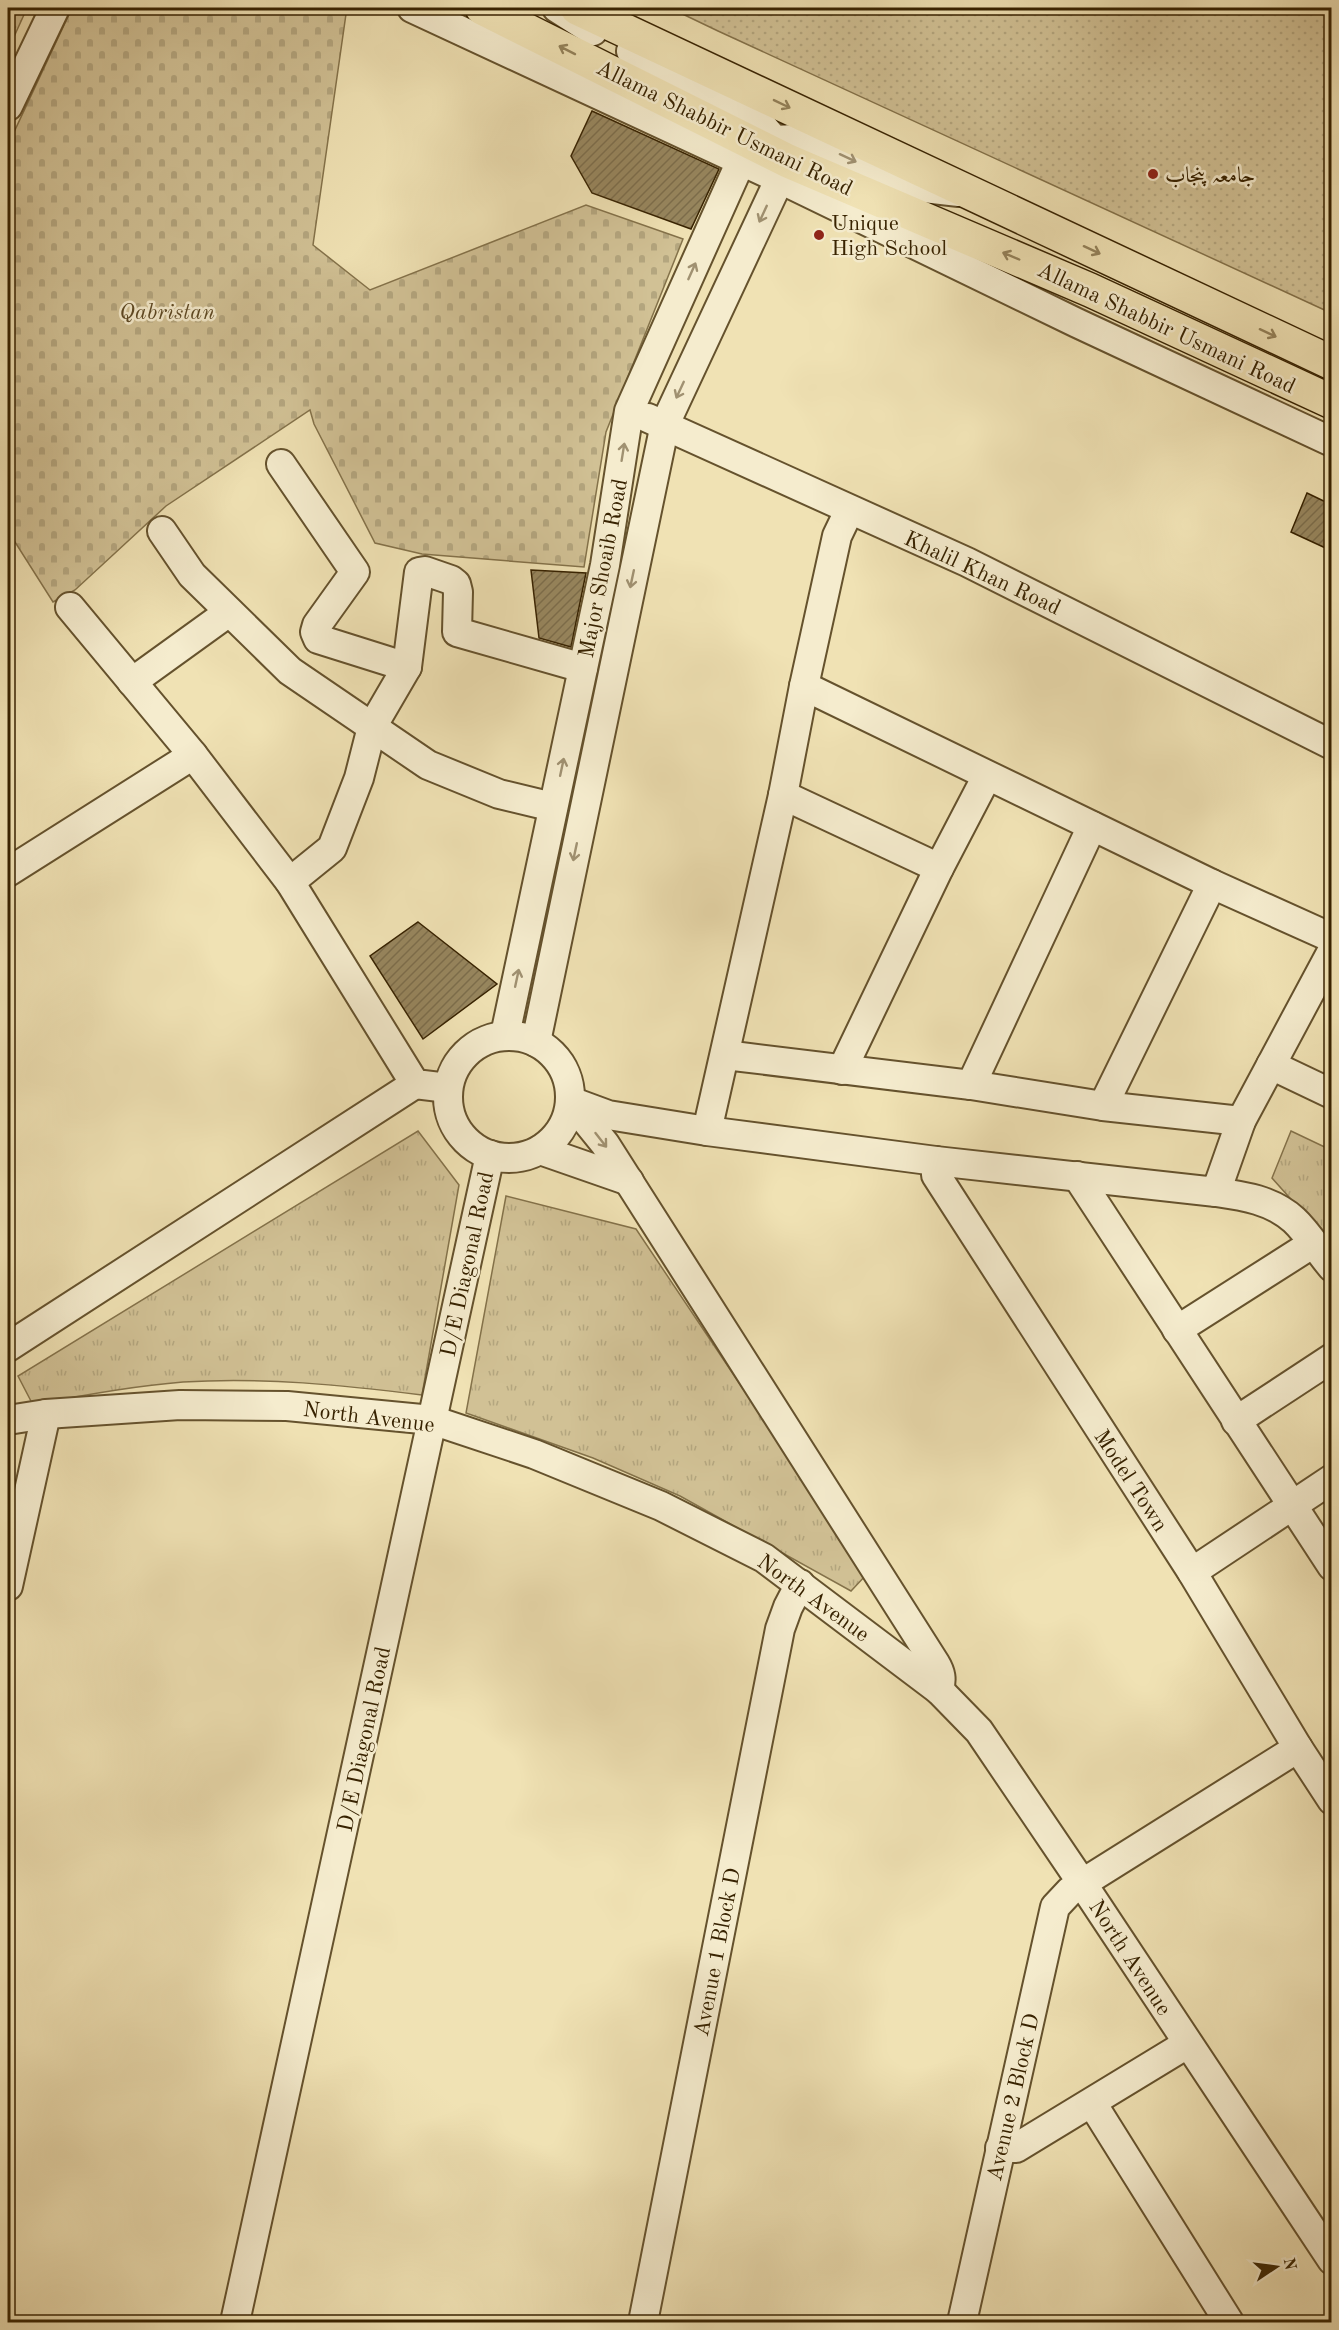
<svg xmlns="http://www.w3.org/2000/svg" width="1339" height="2330" font-family="'Old Standard TT',Amiri,serif">
<style>
.grass{fill:url(#grass-dots);stroke:#84724a;stroke-width:1.5}
.cemetery{fill:url(#cemetery-stones);stroke:#84724a;stroke-width:1.5}
.park{fill:url(#park-tufts);stroke:#84724a;stroke-width:1.5}
.building{fill:url(#building-hatch);stroke:#372200;stroke-width:1.5}
.lines{fill:none;stroke-linecap:round;stroke-linejoin:round}
.minor-casing{stroke:#65522d;stroke-width:32}
.major-casing{stroke:#372200;stroke-width:36}
.minor{stroke:#f5ecce;stroke-width:28}
.major{stroke:#f0e2b4;stroke-width:33}
.oneway{stroke:#94825a}
.oneway2{stroke:#a09171}
.poi-dot{fill:#8f2418;stroke:#f5ecce;stroke-width:2}
.labels{text-anchor:middle;stroke-width:5;stroke-linejoin:round;paint-order:stroke}
.street-label{font-size:22px;fill:#372200;stroke:#f5ecce}
.poi-label{font-size:22px;fill:#372200;stroke:#f5ecce;text-anchor:start}
.park-label{font-size:22px;font-style:italic;fill:#5e4a25;stroke:#f5ecce}
</style>
<defs>
<pattern id="grass-dots" width="8" height="8" patternUnits="userSpaceOnUse" patternTransform="scale(1.5)"><rect width="8" height="8" fill="#d1c195"/><path d="M2 2h.1M6 6h.1" fill="none" stroke="#b4a67f" stroke-width="1.8" stroke-linecap="round"/></pattern>
<pattern id="cemetery-stones" width="16" height="16" patternUnits="userSpaceOnUse" patternTransform="scale(1.5)"><rect width="16" height="16" fill="#d1c195"/><path d="M2 7V4a2 2 0 0 1 4 0v3zM10 15v-3a2 2 0 0 1 4 0v3z" fill="#b4a67f"/></pattern>
<pattern id="park-tufts" width="24" height="20" patternUnits="userSpaceOnUse" patternTransform="scale(1.5)"><rect width="24" height="20" fill="#d1c195"/><path d="M3 7l-1-3M5 7V3M7 7l1-3M15 17l-1-3M17 17v-4M19 17l1-3" fill="none" stroke="#b4a67f"/></pattern>
<pattern id="building-hatch" width="6" height="6" patternUnits="userSpaceOnUse" patternTransform="scale(1.5)"><rect width="6" height="6" fill="#97865e"/><path d="M-1 1l2-2M0 6l6-6M5 7l2-2" fill="none" stroke="#7c6d4b"/></pattern>
</defs>
<rect width="100%" height="100%" fill="#f0e2b4"/>
<filter id="stains"><feTurbulence type="fractalNoise" baseFrequency=".00333" numOctaves="4"/><feColorMatrix values="0 0 0 0 .2 0 0 0 0 .09 0 0 0 0 .02 0 0 0 .5 -.17"/></filter>
<radialGradient id="worn" r=".72"><stop offset=".6" stop-color="#630" stop-opacity="0"/><stop offset="1" stop-color="#630" stop-opacity=".3"/></radialGradient>
<g class="grass">
<polygon points="8,8 27,8 8,50"/>
<polygon points="670,8 1331,8 1331,313 718,31"/>
</g>
<polygon class="cemetery" points="72,8 331,8 346,14 313,245 370,290 586,205 683,239 606,432 584,567 422,554 375,543 314,424 310,410 166,506 75,590 53,602 8,531 8,145"/>
<g class="park">
<path d="M418 1131 459 1185 422 1395C343 1385 263 1377 183 1382 133 1386 83 1395 33 1405L18 1376Z"/>
<polygon points="1291,1131 1331,1150 1331,1244 1272,1178"/>
<polygon points="506,1196 636,1229 867,1574 851,1591 680,1496 593,1458 466,1413"/>
</g>
<g class="building">
<polygon points="592,111 719,169 691,229 592,193 571,156"/>
<polygon points="1307,493 1332,505 1332,551 1291,532"/>
<polygon points="531,570 586,573 571,647 539,638"/>
<polygon points="418,922 497,984 423,1039 370,956"/>
</g>
<g class="lines">
<defs>
<g id="minor">
<polyline points="412,8 780,179 1077,323 1332,442"/>
<polyline points="557,8 593,31"/>
<polyline points="8,106 55,8"/>
<polyline points="648,418 967,562 1332,745"/>
<polyline points="281,464 355,572 317,625 315,632 318,639 407,667"/>
<polyline points="162,531 192,575 290,671 428,765 499,794 553,807"/>
<polyline points="70,607 193,755"/>
<polyline points="132,682 229,612"/>
<polyline points="804,686 1212,884 1103,1106"/>
<polyline points="783,795 939,868"/>
<polyline points="8,872 193,755 290,882 415,1084 448,1088"/>
<polyline points="290,882 332,848 359,778 372,727 407,667 419,572 425,571 451,580 456,584 458,592 457,632 583,668"/>
<polyline points="1212,884 1332,938"/>
<path d="M505 1035 605 565 629 411 741 161 751 143C775 139 796 137 819 144L907 186 959 192"/>
<circle cx="509" cy="1097" r="61"/>
<path d="M536 1042 665 424 788 161C773 136 758 119 734 102L631 51"/>
<polyline points="725,1055 971,1085 1103,1106 1241,1121"/>
<polyline points="1271,1065 1332,1094"/>
<polyline points="842,1070 939,868 987,776"/>
<polyline points="971,1085 1092,826"/>
<polyline points="570,1101 608,1115 707,1131 936,1161 1216,1192 1241,1121 1332,951"/>
<path d="M571 1102 605 1144 935 1663C941 1673 942 1679 939 1690"/>
<polyline points="707,1131 783,795 804,686 837,536 849,511"/>
<polyline points="540,1150 629,1181"/>
<polyline points="936,1161 936,1175 1192,1572 1298,1748 1332,1800"/>
<polyline points="1077,1176 1332,1566"/>
<path d="M1216 1192C1244 1196 1272 1200 1294 1220 1308 1233 1319 1252 1332 1267"/>
<polyline points="1177,1330 1312,1244"/>
<polyline points="8,1347 415,1084"/>
<polyline points="8,1420 46,1414 180,1405 287,1406 432,1420 534,1454 661,1506 764,1558 939,1690 979,1731 1082,1883 1332,2260"/>
<polyline points="1236,1421 1332,1358"/>
<polyline points="1192,1572 1332,1479"/>
<polyline points="8,1586 46,1414"/>
<polyline points="1092,2103 1229,2322"/>
<polyline points="1000,2148 1016,2148 1187,2044"/>
<polyline points="235,2322 490,1155"/>
<polyline points="643,2322 780,1629 788,1607 800,1584"/>
<polyline points="962,2322 1055,1907 1070,1891 1298,1748"/>
</g>
<g id="major">
<polyline points="482,8 788,161 1090,290 1332,402"/>
<polyline points="577,8 1332,363"/>
</g>
</defs>
<use href="#minor" class="minor-casing"/>
<use href="#major" class="major-casing"/>
<use href="#minor" class="minor"/>
<use href="#major" class="major"/>
</g>
<defs><path id="oneway-shaft" d="M-6 0H5M1.5-3L5.5 0L1.5 3" fill="none" stroke-width="1.6" stroke-linecap="round" stroke-linejoin="round" transform="scale(1.5)"/></defs>
<g class="oneway">
<use href="#oneway-shaft" transform="translate(567 50) rotate(-153)"/>
<use href="#oneway-shaft" transform="translate(782 104) rotate(26)"/>
<use href="#oneway-shaft" transform="translate(1092 250) rotate(25)"/>
<use href="#oneway-shaft" transform="translate(1011 256) rotate(-157)"/>
<use href="#oneway-shaft" transform="translate(1268 333) rotate(25)"/>
</g>
<g class="oneway2">
<use href="#oneway-shaft" transform="translate(848 158) rotate(25)"/>
<use href="#oneway-shaft" transform="translate(763 214) rotate(115)"/>
<use href="#oneway-shaft" transform="translate(692 271) rotate(-66)"/>
<use href="#oneway-shaft" transform="translate(680 390) rotate(115)"/>
<use href="#oneway-shaft" transform="translate(623 452) rotate(-81)"/>
<use href="#oneway-shaft" transform="translate(632 579) rotate(102)"/>
<use href="#oneway-shaft" transform="translate(562 767) rotate(-78)"/>
<use href="#oneway-shaft" transform="translate(575 852) rotate(102)"/>
<use href="#oneway-shaft" transform="translate(517 978) rotate(-78)"/>
<use href="#oneway-shaft" transform="translate(601 1140) rotate(52)"/>
</g>
<g class="poi-dot">
<circle cx="1153" cy="174" r="6"/>
<circle cx="819" cy="235" r="6"/>
</g>
<g class="labels">
<g class="street-label">
<text transform="translate(725 127) rotate(26)" y="8">Allama Shabbir Usmani Road</text>
<text transform="translate(1167 327) rotate(25)" y="8">Allama Shabbir Usmani Road</text>
<text transform="translate(602 568) rotate(-79)" y="8">Major Shoaib Road</text>
<text transform="translate(983 572) rotate(25)" y="8">Khalil Khan Road</text>
<text transform="translate(466 1264) rotate(-78)" y="8">D/E Diagonal Road</text>
<text transform="translate(369 1416) rotate(7)" y="8">North Avenue</text>
<text transform="translate(1132 1480) rotate(57)" y="8">Model Town</text>
<text transform="translate(814 1597) rotate(36)" y="8">North Avenue</text>
<text transform="translate(363 1739) rotate(-78)" y="8">D/E Diagonal Road</text>
<text transform="translate(716 1952) rotate(-79)" y="8">Avenue 1 Block D</text>
<text transform="translate(1131 1957) rotate(57)" y="8">North Avenue</text>
<text transform="translate(1012 2097) rotate(-77)" y="8">Avenue 2 Block D</text>
</g>
<g class="poi-label">
<text x="1165" y="182">جامعہ پنجاب</text>
<text x="831" y="230">Unique<tspan x="831" dy="25">High School</tspan></text>
</g>
<g class="park-label">
<text x="167" y="319">Qabristan</text>
</g>
</g>
<rect width="1339" height="2330" fill="none" stroke="#f0e2b4" stroke-width="30"/>
<rect x="9" y="9" width="1321" height="2312" fill="none" stroke="#372200" stroke-width="3"/>
<rect x="15" y="15" width="1309" height="2300" fill="none" stroke="#372200" stroke-width="1.5"/>
<g transform="translate(1276 2267) rotate(77)" stroke="#f5ecce" stroke-width="4.5" paint-order="stroke">
<path d="M0-4.5L10 22L0 15L-10 22Z" fill="#372200"/>
<text y="-9" font-size="16" font-weight="bold" text-anchor="middle" fill="#372200">N</text>
</g>
<rect width="100%" height="100%" filter="url(#stains)"/>
<rect width="100%" height="100%" fill="url(#worn)"/>
</svg>
